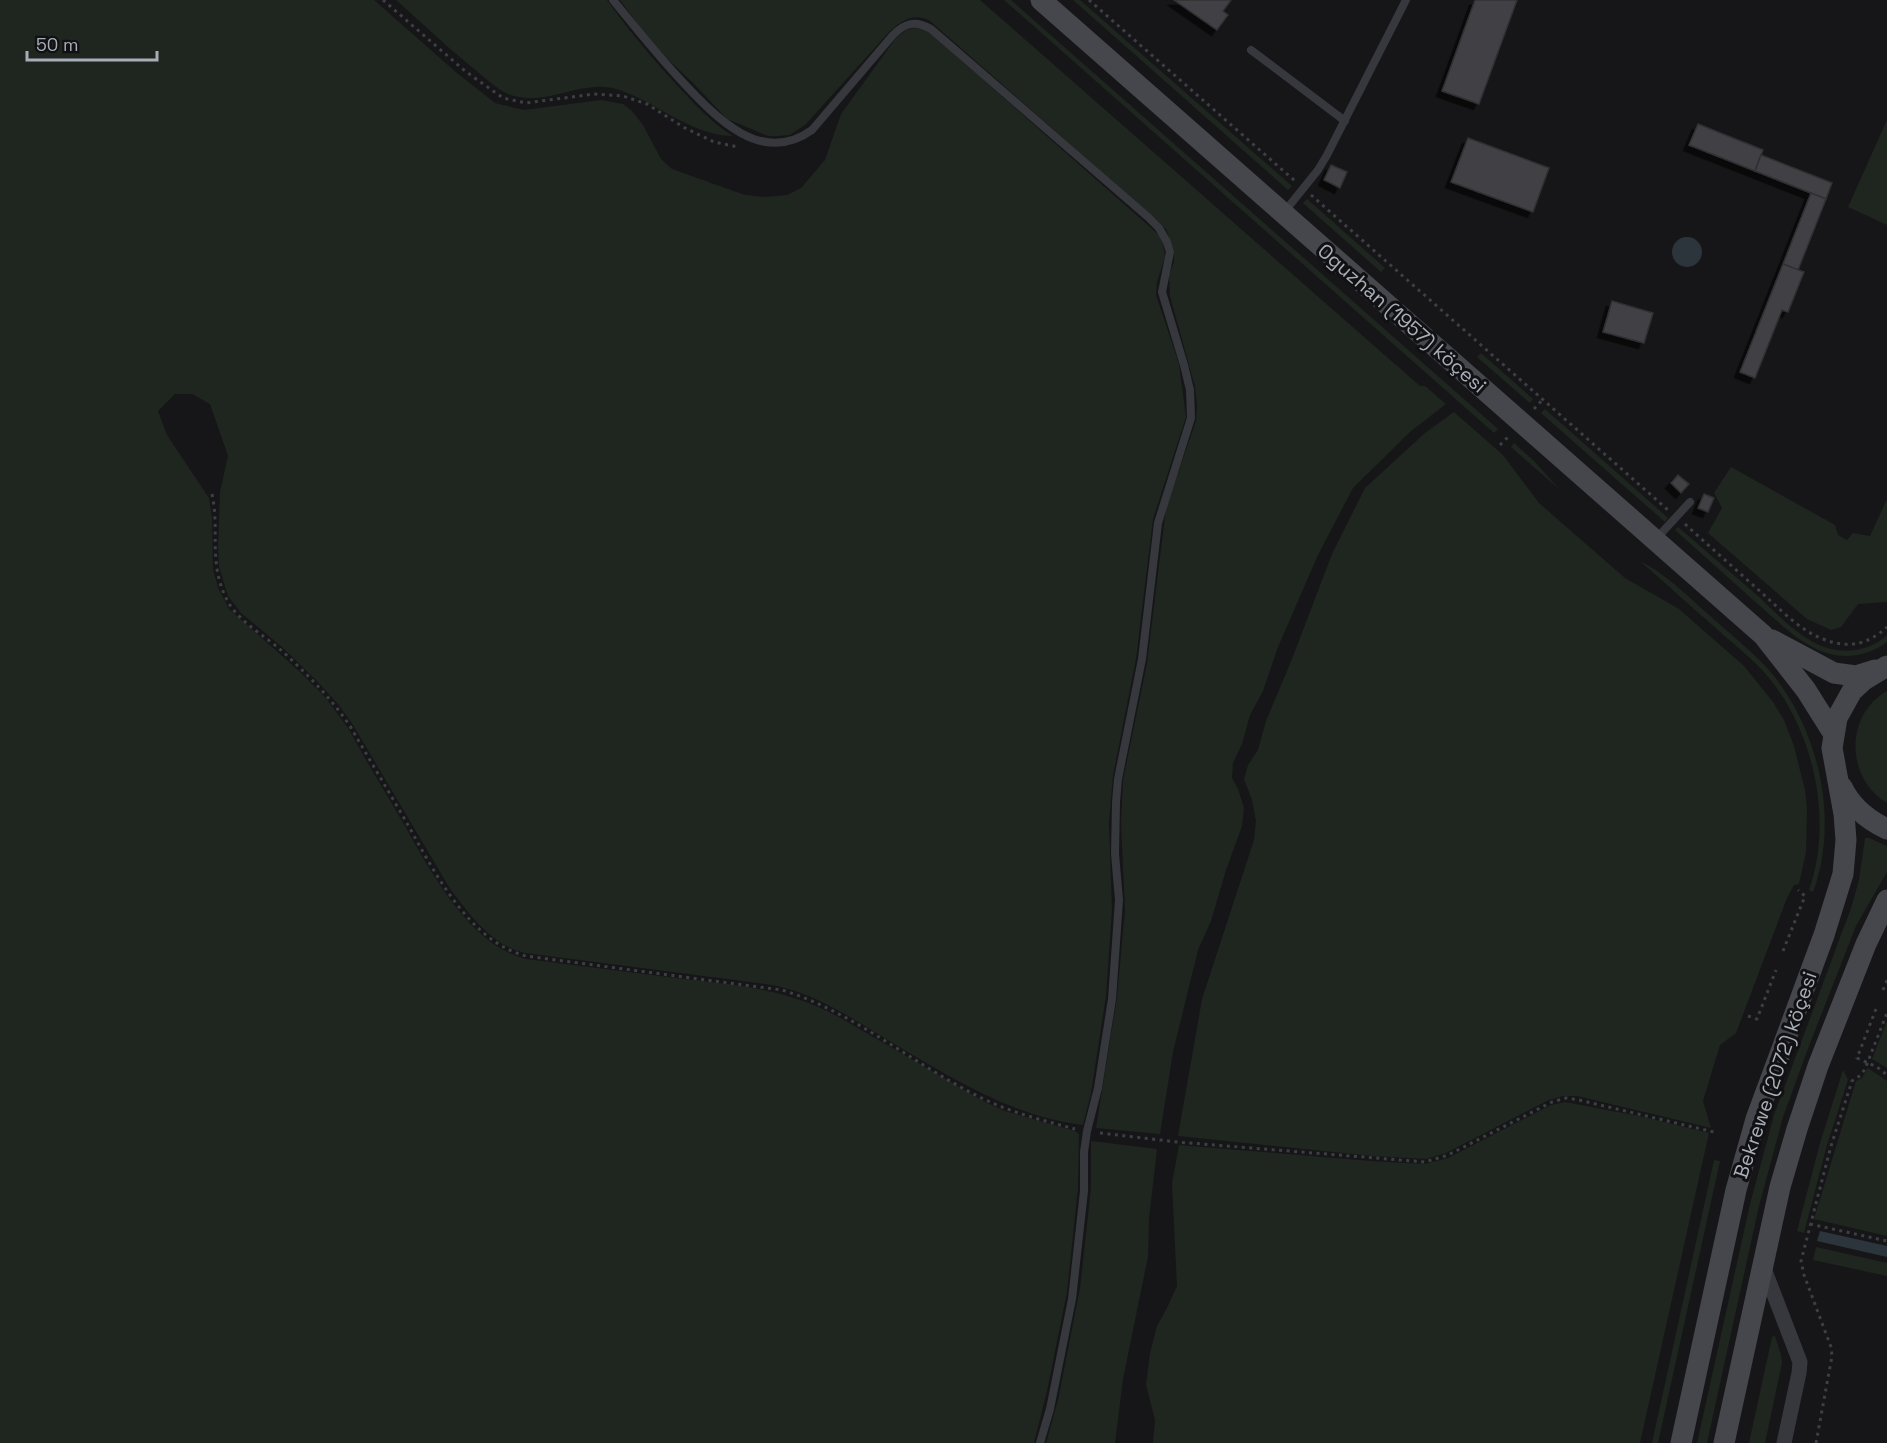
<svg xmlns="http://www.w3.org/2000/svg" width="1887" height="1443" font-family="'Space Grotesk',sans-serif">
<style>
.green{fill:#1e261f}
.water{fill:#2c353c}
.building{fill:#404145;stroke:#303034;stroke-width:1.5;filter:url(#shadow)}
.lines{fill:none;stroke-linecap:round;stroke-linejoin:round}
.path{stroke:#3d3f44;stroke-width:3;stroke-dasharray:3 4.5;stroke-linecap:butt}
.lane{stroke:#37383d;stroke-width:8}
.street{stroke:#37383d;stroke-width:15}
.secondary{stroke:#45474d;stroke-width:21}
.labels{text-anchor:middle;stroke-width:6;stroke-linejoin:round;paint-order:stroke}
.street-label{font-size:20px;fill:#a8adb8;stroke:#111113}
</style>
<defs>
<filter id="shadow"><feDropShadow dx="-5.5" dy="5.5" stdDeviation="0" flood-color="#0009"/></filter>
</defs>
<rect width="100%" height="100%" fill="#161618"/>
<g class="green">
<path d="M0 0H374L457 73 495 103 524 110 601 100 623 104 632 111 643 125 661 159 672 169 745 195 765 197 787 195 801 188 825 160 841 114 896 38C908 28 914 25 928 31L1159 235 1163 243 1165 257 1157 282 1156 295 1179 364 1186 417 1153 519 1136 659 1113 776 1109 822 1112 910 1106 996 1091 1093 1083 1125C1007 1116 942 1072 878 1034 842 1012 808 990 765 984L525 953C492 946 468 913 449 887L353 725 338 704 316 680 283 648 241 613 228 596 219 567 218 548 220 492 228 456 210 404 192 394H175L158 411 167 435 209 498 212 517 213 570 219 590 229 609 298 670 325 697 348 728C365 759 383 789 401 819 429 868 467 944 526 959 576 965 626 972 676 978 736 985 785 988 839 1017L987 1103 1005 1111 1075 1131 1079 1134 1078 1188 1067 1292 1047 1391 1034 1443H0Z"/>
<path d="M396 0H607C628 29 650 56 675 83 693 102 710 122 733 136 688 135 657 101 616 89 589 81 561 97 535 98 524 98 513 97 504 92 495 87 486 79 478 72 450 50 423 24 396 0Z"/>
<path d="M620 0H980L1420 386H1425L1446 404 1410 432 1353 488 1318 555 1278 647 1263 691 1250 715 1242 744 1233 763 1232 778 1238 789 1244 808 1242 826 1226 870 1211 921 1198 950 1173 1052 1160 1134 1096 1128 1117 997 1125 910 1121 823 1123 780 1147 663 1166 508 1196 421 1197 406 1195 387 1170 296 1169 275 1174 262V251L1166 229 1151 215 929 20C912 13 903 20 890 31L806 124 790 135 778 136H768L727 119 693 83 653 45Z"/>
<polygon points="1004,0 1011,0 1498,429 1494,433"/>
<polygon points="1073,0 1080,0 1292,186 1288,190"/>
<polygon points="1887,120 1887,225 1848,207"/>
<polygon points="1307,199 1385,268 1381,272 1303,203"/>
<polygon points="1481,353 1533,399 1530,403 1477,357"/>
<polygon points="1545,409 1668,518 1665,522 1541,413"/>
<polygon points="1454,412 1503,455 1539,503 1625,578 1679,609 1744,666 1773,702 1784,720 1794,746 1805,790 1807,809 1806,852 1799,884 1794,885 1787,898 1736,1033 1720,1045 1703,1101 1711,1128 1577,1096 1563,1096 1549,1100 1446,1153 1426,1159 1372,1156 1178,1136 1202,999 1254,840 1256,821 1252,800 1244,779 1248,765 1258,750 1266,721 1292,659 1332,554 1365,488 1425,433"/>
<polygon points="1514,443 1535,462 1559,489 1511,447"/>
<polygon points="1731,467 1835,525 1838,535 1847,540 1853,533 1870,536 1887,499 1887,602 1858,604 1841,627 1831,630 1807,619 1708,533 1722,508 1714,493"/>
<path d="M1678 527C1705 550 1731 573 1758 596 1778 615 1800 639 1827 648 1849 654 1871 650 1887 635V642C1871 654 1851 659 1830 654 1799 646 1775 618 1751 598 1726 575 1700 553 1675 530Z"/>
<path d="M1640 561C1665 573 1687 596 1708 614 1730 634 1755 653 1774 676 1820 734 1839 822 1813 892L1809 890C1833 822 1815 734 1769 678 1755 661 1736 646 1719 631 1693 608 1667 585 1640 561Z"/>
<path d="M1887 691V803C1846 779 1844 715 1887 691Z"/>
<polygon points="1865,838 1869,838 1887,846 1887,872 1856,926 1809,1046 1783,1117 1759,1206 1707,1443 1697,1443 1750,1204 1774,1115 1851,908 1859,880"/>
<polygon points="1887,1021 1887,1068 1872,1059"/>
<polygon points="1868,1068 1887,1081 1887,1236 1814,1219 1856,1081 1862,1078"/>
<polygon points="1843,1070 1848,1080 1827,1145 1804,1233 1797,1231 1820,1143"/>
<polygon points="1565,1102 1644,1117 1709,1133 1640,1443 1153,1443 1155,1420 1146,1385 1150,1353 1157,1326 1167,1308 1177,1286 1172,1184 1179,1145 1371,1161 1424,1164 1448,1158 1551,1105"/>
<polygon points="1091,1141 1157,1149 1149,1219 1148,1257 1123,1379 1115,1443 1046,1443 1058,1400 1080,1288 1091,1188"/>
<polygon points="1714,1160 1720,1161 1658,1443 1652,1443"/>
<polygon points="1816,1247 1887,1263 1887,1276 1813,1260"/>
<polygon points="1775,1336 1781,1355 1782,1363 1765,1443 1749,1443 1772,1337"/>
</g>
<g class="water">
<circle cx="1687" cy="252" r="15"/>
<polygon points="1820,1231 1887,1246 1887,1257 1817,1241"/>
</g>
<g class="building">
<polygon points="1174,0 1231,0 1223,11 1228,15 1217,30"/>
<polygon points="1475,0 1517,0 1479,104 1442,91"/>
<polygon points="1698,124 1763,150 1755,171 1689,145"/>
<polygon points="1468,138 1549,168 1533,212 1451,182"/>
<polygon points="1761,155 1832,183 1826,199 1755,171"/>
<polygon points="1331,165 1347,172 1340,188 1324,180"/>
<polygon points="1811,193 1826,199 1798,270 1783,264"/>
<polygon points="1783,264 1804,272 1788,312 1782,310 1755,378 1740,372"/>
<polygon points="1612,301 1653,313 1644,343 1603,332"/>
<polygon points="1678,475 1689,484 1681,493 1671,483"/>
<polygon points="1704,494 1714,498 1708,512 1698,508"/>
</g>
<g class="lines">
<g class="path">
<polyline points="383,0 465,71 503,98 526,103 594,94 623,96 647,104 685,128 714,142 738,147"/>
<polyline points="1089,0 1295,181"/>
<polyline points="1311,195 1668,510"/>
<polyline points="1534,409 1543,399"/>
<polyline points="1500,445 1509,436"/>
<path d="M212 494C220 532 208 560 226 598 236 620 264 635 282 651 307 674 331 698 350 726 368 757 386 787 404 818 432 867 467 941 526 956L782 990C857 1013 917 1068 988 1101 1016 1114 1046 1121 1075 1129"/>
<path d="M1685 524C1711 548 1738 571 1764 595 1782 611 1801 631 1823 639 1848 649 1867 645 1887 627"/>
<polyline points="1783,951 1805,896 1798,890"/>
<polyline points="1883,990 1887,980"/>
<polyline points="1876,1009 1857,1058 1877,1067 1887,1075"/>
<polyline points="1748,1016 1757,1019 1776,970"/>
<polyline points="1100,1133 1177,1142 1425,1162 1448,1155 1552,1102 1566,1098 1579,1100 1714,1132"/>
<polyline points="1810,1224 1887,1241"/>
<polyline points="1816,1443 1832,1356 1831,1347 1804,1275 1801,1261 1831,1146 1852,1081 1861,1075 1865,1069 1887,1013"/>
</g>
<g class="lane">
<path d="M613 0C634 26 655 52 678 77 712 113 759 168 812 130L893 35C905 23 915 20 931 29L1148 217 1159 228 1167 242 1170 252 1162 292 1184 365 1190 390 1191 418 1158 523 1142 659 1118 779 1116 802 1115 854 1119 900 1112 999 1098 1088 1087 1131 1084 1152V1191L1072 1299 1050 1409 1040 1443"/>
<polyline points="1251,50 1345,121"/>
<polyline points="1285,211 1318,170 1327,155 1406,0"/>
<polyline points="1656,539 1690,502"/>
</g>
<polyline class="street" points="1763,1266 1800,1362 1799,1373 1784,1443"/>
<g class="secondary">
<polyline points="1041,0 1763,635 1806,690 1833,733"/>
<polyline points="1772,640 1834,673 1856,676 1875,670"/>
<path d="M1842 787C1851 806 1868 820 1887 829"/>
<polyline points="1681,1443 1736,1190 1756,1119 1824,935 1843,874 1846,840 1844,814 1832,748 1837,718 1852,691 1864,680 1887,666"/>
<polyline points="1724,1443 1780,1187 1797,1129 1818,1066 1866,944 1887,900"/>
</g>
</g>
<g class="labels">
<g class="street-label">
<text transform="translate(1402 318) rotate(41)" y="7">Oguzhan (1957) köçesi</text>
<text transform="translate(1775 1075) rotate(-71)" y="7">Bekrewe (2072) köçesi</text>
</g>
</g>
<path d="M27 51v9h130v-9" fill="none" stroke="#a8adb8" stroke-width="3"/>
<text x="36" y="51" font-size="18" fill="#a8adb8" stroke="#111113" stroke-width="4.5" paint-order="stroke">50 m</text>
</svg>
